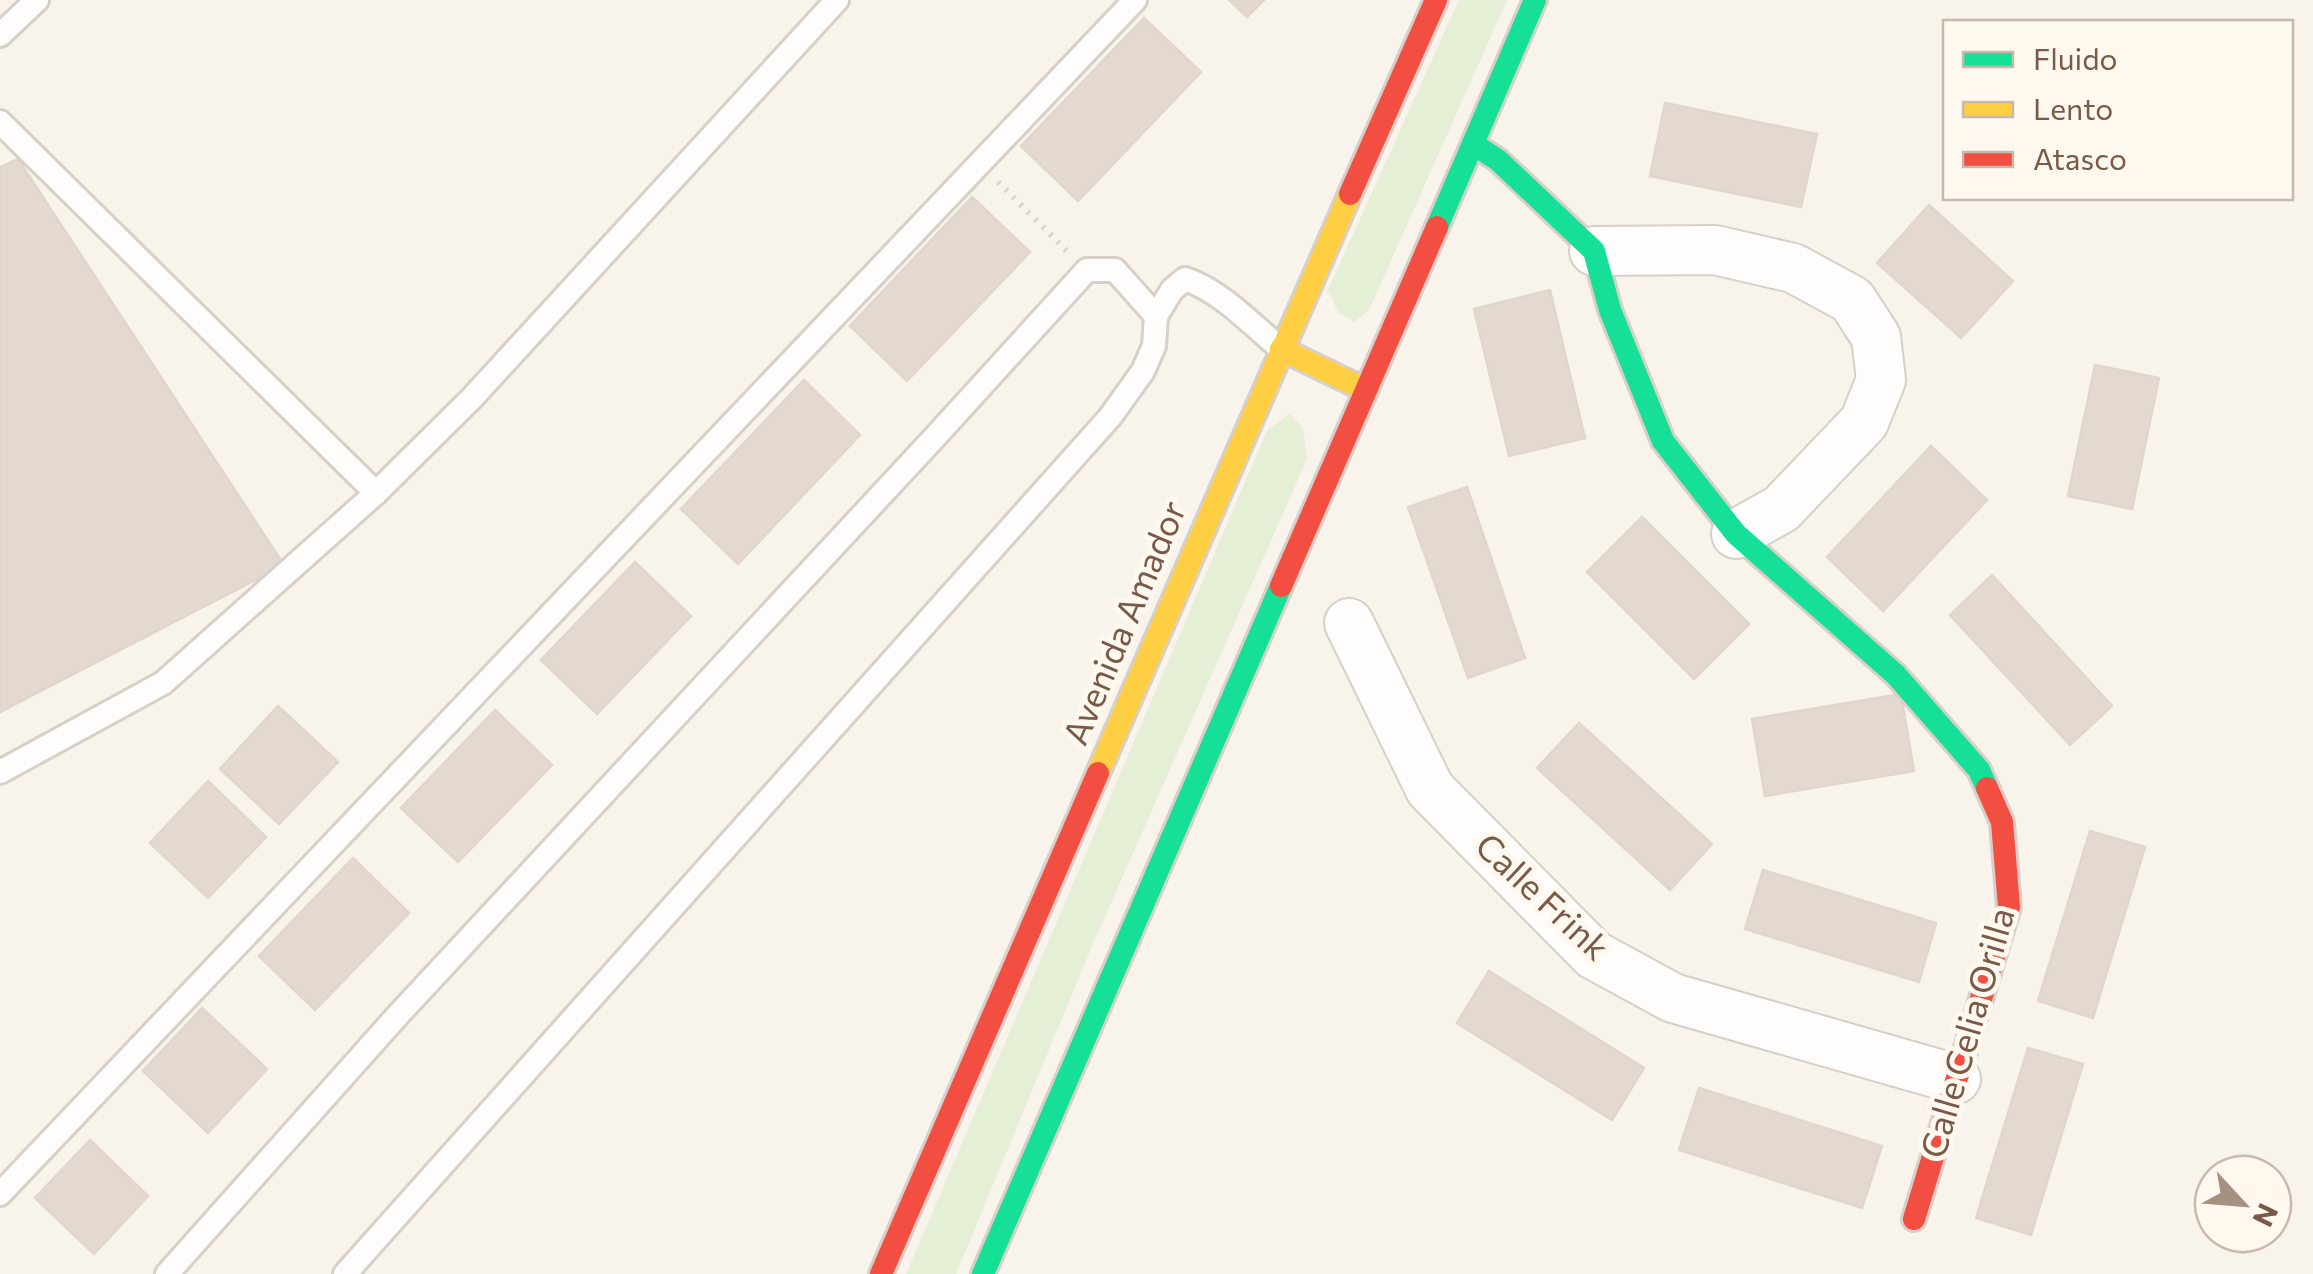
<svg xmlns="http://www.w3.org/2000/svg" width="2313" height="1274" font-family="Commissioner,sans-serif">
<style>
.green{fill:#e4efd5}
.building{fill:#e3d9d0;stroke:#e1d6cd;stroke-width:2.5}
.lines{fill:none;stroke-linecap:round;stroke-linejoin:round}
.lane-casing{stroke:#d7d0c9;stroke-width:28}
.street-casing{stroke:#d7d0c9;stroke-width:52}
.fast-casing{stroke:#d8d0c8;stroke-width:28}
.slow-casing{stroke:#d8d0c8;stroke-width:28}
.jam-casing{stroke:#d8d0c8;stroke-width:28}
.path{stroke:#dbd3cd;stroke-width:6;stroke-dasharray:2.5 8;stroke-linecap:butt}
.lane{stroke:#fefdfc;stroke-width:22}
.street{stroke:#fefdfc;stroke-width:48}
.fast{stroke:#16e098;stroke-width:22}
.slow{stroke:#ffcf43;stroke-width:22}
.jam{stroke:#f24e42;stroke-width:22}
.labels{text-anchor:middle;stroke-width:10;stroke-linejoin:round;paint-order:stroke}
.street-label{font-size:35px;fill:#795a49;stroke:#fff8ee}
</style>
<rect width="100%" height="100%" fill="#f8f3eb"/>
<g class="green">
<polygon points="1459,0 1507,0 1369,310 1354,322 1338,312 1328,290"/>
<polygon points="1289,414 1303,427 1307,459 1092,946 956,1274 906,1274 1267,431"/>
</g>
<g class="building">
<polygon points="1229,0 1264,0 1247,17"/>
<polygon points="1144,18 1201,72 1078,201 1021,146"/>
<polygon points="1665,103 1817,134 1801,207 1650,176"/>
<polygon points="18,159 284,565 0,712 0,167"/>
<polygon points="972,197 1030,252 907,381 850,326"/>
<polygon points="1929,205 2013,281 1961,338 1877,263"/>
<polygon points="1550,290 1585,438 1509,456 1474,309"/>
<polygon points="2095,365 2159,378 2132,509 2068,496"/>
<polygon points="804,380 860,435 738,564 681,509"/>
<polygon points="1931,446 1987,500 1883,611 1827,557"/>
<polygon points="1467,487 1525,658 1468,678 1408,507"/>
<polygon points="1642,517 1749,624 1694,679 1587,572"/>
<polygon points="635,562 691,616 597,714 541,660"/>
<polygon points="1992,575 2112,706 2070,745 1950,615"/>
<polygon points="1901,694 1914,771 1765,796 1752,719"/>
<polygon points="278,706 338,762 279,824 220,769"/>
<polygon points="495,710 552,765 458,862 401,808"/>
<polygon points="1579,723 1712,844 1670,890 1537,768"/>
<polygon points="208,781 266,837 208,898 150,843"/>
<polygon points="2090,831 2145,847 2093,1018 2038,1001"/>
<polygon points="353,858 409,913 315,1010 259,956"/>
<polygon points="1763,870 1936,923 1919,982 1745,929"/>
<polygon points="1489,971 1644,1068 1612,1120 1457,1023"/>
<polygon points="202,1008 267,1069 208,1133 143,1071"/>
<polygon points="2028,1048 2083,1064 2031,1235 1976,1218"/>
<polygon points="1699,1088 1882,1146 1862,1208 1679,1150"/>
<polygon points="90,1140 148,1196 94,1254 35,1198"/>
</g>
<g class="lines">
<defs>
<g id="lane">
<polyline points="0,35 37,0"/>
<polyline points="0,122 376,493"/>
<polyline points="0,772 163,683 376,493 472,398 837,0"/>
<polyline points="0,1194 1135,0"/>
<path d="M167 1274 398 1015 934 438 1087 270H1115L1156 316 1172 290 1185 279C1221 291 1251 324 1280 348"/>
<polyline points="345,1274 1110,417 1143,371 1154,346 1156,316"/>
</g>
<g id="street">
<polyline points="1594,251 1715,250 1793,268 1852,300 1876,337 1881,380 1864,422 1781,509 1736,534"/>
<polyline points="1349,623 1430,789 1594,955 1673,998 1956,1079"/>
</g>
<g id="fast">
<polyline points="1473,144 1498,160 1594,251 1610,310 1663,441 1736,534 1896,675 1979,770 1987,788"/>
<polyline points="1437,227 1535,0"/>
<polyline points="983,1274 1281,586"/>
</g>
<g id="slow">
<polyline points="1281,349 1366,390"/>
<polyline points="1098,773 1350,194"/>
</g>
<g id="jam">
<polyline points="1350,194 1436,0"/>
<polyline points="1281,586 1437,227"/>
<polyline points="1914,1219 2009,907 2002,822 1987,788"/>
<polyline points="881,1274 1098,773"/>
</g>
</defs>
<use href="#lane" class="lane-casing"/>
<use href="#street" class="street-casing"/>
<use href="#fast" class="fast-casing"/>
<use href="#slow" class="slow-casing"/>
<use href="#jam" class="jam-casing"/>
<polyline class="path" points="998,182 1067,251"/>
<use href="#lane" class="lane"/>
<use href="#street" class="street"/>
<use href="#fast" class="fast"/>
<use href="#slow" class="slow"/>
<use href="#jam" class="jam"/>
</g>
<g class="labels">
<g class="street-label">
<text transform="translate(1125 623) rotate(-67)" y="12">Avenida Amador</text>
<text transform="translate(1542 897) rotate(43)" y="12">Calle Frink</text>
<text transform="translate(1968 1033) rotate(-74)" y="12">Calle Celia Orilla</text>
</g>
</g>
<rect x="1943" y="20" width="350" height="180" fill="#fff8ee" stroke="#c9b9ac" stroke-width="2.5"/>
<rect x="1963" y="52" width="50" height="15" fill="#16e098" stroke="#c9b9ac" stroke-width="2.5"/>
<text x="2033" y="70" font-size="30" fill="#795a49">Fluido</text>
<rect x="1963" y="102" width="50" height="15" fill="#ffcf43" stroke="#c9b9ac" stroke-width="2.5"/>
<text x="2033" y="120" font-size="30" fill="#795a49">Lento</text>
<rect x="1963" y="152" width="50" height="15" fill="#f24e42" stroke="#c9b9ac" stroke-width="2.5"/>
<text x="2033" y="170" font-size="30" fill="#795a49">Atasco</text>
<g transform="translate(2243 1204) rotate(116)"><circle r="48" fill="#fff8ee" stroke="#c9b9ac" stroke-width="2.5"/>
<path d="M0-8L18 38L0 25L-18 38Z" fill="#a59082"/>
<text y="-15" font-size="28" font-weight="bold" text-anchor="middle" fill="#795a49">N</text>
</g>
</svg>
